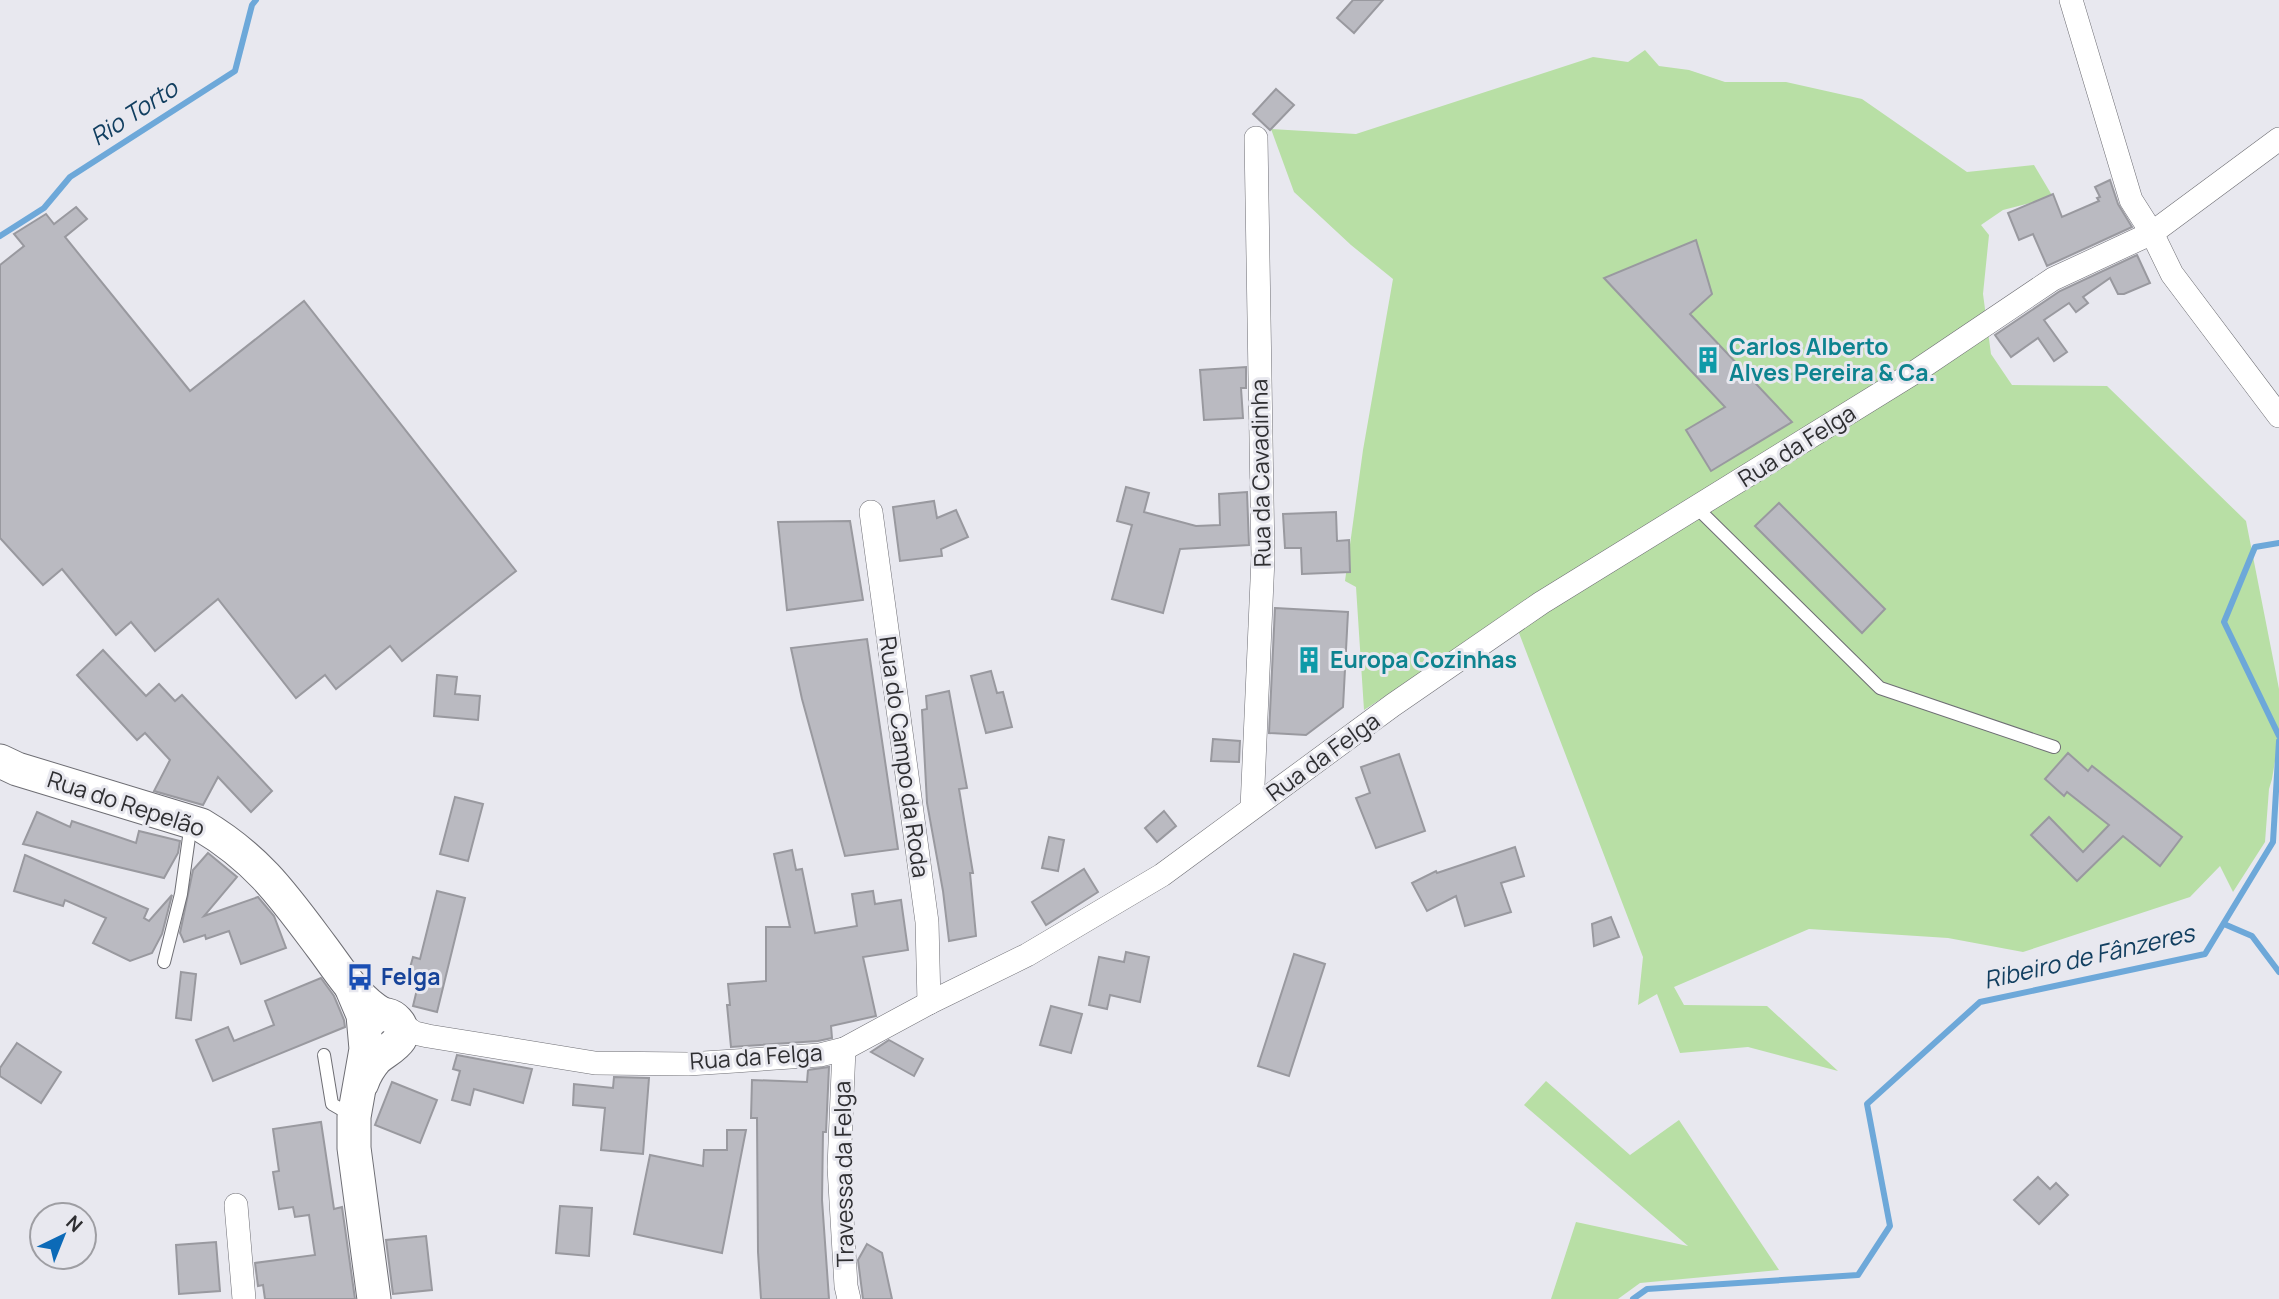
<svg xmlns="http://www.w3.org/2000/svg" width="2279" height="1299" font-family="Manrope,sans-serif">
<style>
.green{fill:#b8dfa5}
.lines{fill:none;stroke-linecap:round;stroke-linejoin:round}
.stream{stroke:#6da8d9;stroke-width:6}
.building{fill:#babac1;stroke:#99999f;stroke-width:2}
.lane-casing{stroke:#6e6e74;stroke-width:14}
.street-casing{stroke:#6e6e74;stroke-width:24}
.secondary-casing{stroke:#6e6e74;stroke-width:35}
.lane{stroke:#fff;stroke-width:12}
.street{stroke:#fff;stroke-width:23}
.secondary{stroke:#fff;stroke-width:33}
.labels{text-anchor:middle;stroke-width:6;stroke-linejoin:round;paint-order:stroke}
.culture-label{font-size:23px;font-weight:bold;fill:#0d838f;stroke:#e8e8ef;text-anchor:start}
.street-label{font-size:23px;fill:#2f2f32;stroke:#e8e8ef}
.transit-label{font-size:23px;font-weight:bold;fill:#164399;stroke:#e8e8ef;text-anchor:start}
.water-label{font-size:24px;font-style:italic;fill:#123f60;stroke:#e8e8ef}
</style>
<rect width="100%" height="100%" fill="#e8e8ef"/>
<g class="green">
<polygon points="1645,50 1659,66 1689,70 1725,82 1786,82 1862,99 1967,172 2034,165 2053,197 2003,210 1981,225 1989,235 1983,294 1991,354 2012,385 2107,386 2246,521 2279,689 2279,737 2272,779 2269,789 2265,842 2233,892 2220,866 2190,897 2023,952 1948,938 1809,929 1674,987 1684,1005 1767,1006 1838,1071 1748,1047 1680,1053 1657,994 1638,1005 1643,957 1519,633 1520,628 1502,620 1364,710 1356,587 1345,581 1363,450 1393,279 1351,245 1294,192 1271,129 1356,134 1593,57 1628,62"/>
<polygon points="1546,1081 1630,1155 1679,1120 1779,1270 1640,1283 1618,1299 1551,1299 1576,1222 1688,1246 1524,1105"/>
</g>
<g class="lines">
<g class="stream">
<polyline points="0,236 44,208 70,177 235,71 252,5 256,0"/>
<polyline points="2279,543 2255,547 2224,622 2279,736"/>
<polyline points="2224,924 2252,936 2279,972"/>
<polyline points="1633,1299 1647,1289 1858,1275 1890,1226 1867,1104 1980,1002 2205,954 2273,842 2279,741"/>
</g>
</g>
<g class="building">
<polygon points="1353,0 1383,0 1354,33 1337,18"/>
<polygon points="1276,89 1294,105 1270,130 1253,114"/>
<polygon points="2110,180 2118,204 2132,227 2047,266 2033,234 2019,240 2008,213 2053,194 2062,217 2099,201 2097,198 2100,197 2095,187"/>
<polygon points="76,207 87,219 65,237 190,391 304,301 516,571 402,661 390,646 336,689 325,675 296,698 218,599 155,651 131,622 116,635 62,569 43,585 0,538 0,265 24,246 14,234 46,214 54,224"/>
<polygon points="1696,240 1712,294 1690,314 1792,422 1711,471 1686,430 1725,407 1604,278"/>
<polygon points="2137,255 2150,283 2124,294 2118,294 2110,278 2083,297 2088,303 2076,312 2069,303 2044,320 2067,352 2054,361 2038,338 2011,357 1995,335 2060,291"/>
<polygon points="1246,367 1246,388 1241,388 1243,418 1204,420 1200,370"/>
<polygon points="1126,487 1149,493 1144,512 1196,526 1220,525 1219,494 1247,492 1249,545 1180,549 1163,613 1112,599 1132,525 1117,521"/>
<polygon points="934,501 937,518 956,510 968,537 941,549 942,556 900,561 893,507"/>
<polygon points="1779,503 1885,609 1862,633 1755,526"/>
<polygon points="1336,512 1337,541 1349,540 1350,572 1302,574 1301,548 1285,548 1283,514"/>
<polygon points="850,521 863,600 787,610 778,522"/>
<polygon points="1275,608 1348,612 1343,707 1306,735 1269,733"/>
<polygon points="867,639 898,849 845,856 802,699 791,648"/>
<polygon points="103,650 146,696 159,684 175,701 182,695 272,791 251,812 218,777 203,805 154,791 170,760 145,733 137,740 77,675"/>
<polygon points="991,671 997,693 1003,692 1012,727 986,733 971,676"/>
<polygon points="437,675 457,677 455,694 480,696 478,720 434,716"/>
<polygon points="949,691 967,788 959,789 973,873 970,873 976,936 949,941 943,891 927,803 922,710 927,709 926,696"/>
<polygon points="1213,739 1240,741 1239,762 1211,761"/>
<polygon points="2068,753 2088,771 2092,766 2182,837 2160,866 2123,836 2077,881 2031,835 2049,817 2083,852 2109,825 2067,792 2064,796 2045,779"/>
<polygon points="1399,754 1425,831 1376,848 1356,798 1370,793 1361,767"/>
<polygon points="455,797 483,804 468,861 440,854"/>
<polygon points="1164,811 1176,826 1157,842 1145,828"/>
<polygon points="37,812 70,827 72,821 136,843 139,831 180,841 178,853 164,878 23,844"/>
<polygon points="1049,837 1064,840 1058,871 1042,868"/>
<polygon points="1515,847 1524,876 1501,883 1511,912 1465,926 1456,896 1427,911 1412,883 1436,871 1437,873"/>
<polygon points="792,850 796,870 802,869 815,933 857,926 852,894 873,891 875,904 901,900 908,950 863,957 876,1016 831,1026 832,1038 818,1041 731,1047 727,1005 730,1005 728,984 766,981 766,927 790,927 774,854"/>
<polygon points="208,853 237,877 204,916 258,897 274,916 286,948 241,964 229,931 206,939 205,935 184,942 180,933 193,870"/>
<polygon points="25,855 148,909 144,918 149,921 172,895 162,934 152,953 130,961 93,943 106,918 65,900 63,906 14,891"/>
<polygon points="1084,869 1098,892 1046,925 1032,902"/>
<polygon points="437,891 465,898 437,1012 413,1006 420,977 408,975 413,957 420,959"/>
<polygon points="1611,917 1619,937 1594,946 1592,924"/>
<polygon points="1126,952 1149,957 1140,1002 1110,995 1107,1009 1089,1005 1099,957 1124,962"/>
<polygon points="1294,954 1325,964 1289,1076 1258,1066"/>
<polygon points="181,972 196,974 191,1020 176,1018"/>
<polygon points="321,978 334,996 344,1020 345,1027 213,1081 196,1040 228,1027 234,1041 274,1025 265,1001"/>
<polygon points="1051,1006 1082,1014 1071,1053 1040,1045"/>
<polygon points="889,1040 923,1059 914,1076 871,1052"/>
<polygon points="17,1043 61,1072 41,1103 0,1076 0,1068"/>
<polygon points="457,1055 532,1069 523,1103 474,1089 470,1105 452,1100 460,1071 453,1069"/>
<polygon points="829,1067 826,1132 823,1132 822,1200 829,1299 761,1299 758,1252 757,1118 751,1118 752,1080 807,1082 808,1070"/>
<polygon points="614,1077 649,1078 643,1154 601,1150 605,1108 573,1105 574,1084 613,1088"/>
<polygon points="392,1082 437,1100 420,1143 375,1125"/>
<polygon points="321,1122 334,1209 342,1207 355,1299 265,1299 263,1285 258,1286 255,1263 315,1255 309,1215 295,1217 293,1207 279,1209 273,1172 279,1171 273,1129"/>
<polygon points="727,1130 746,1130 722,1253 634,1234 650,1155 703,1166 704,1150 727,1150"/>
<polygon points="2038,1177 2050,1189 2056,1183 2068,1195 2039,1224 2014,1200"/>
<polygon points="560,1206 592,1208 589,1256 556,1253"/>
<polygon points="426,1236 432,1290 393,1294 386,1240"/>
<polygon points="216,1242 220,1291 179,1294 176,1245"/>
<polygon points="867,1244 882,1253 892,1299 863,1299 858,1260"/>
</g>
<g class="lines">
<defs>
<g id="lane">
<polyline points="1696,507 1880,688 2054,747"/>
<polyline points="164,962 181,894 191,823"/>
<polyline points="324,1055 332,1104 351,1115"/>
</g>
<g id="street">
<polyline points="2071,0 2131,200 2152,233 2172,274 2279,416"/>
<polyline points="871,512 927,922 929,1003"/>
<polyline points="1252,808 1263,558 1256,138"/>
<polyline points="398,1022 415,1033 428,1036 595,1063 688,1064 735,1061 820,1055 844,1049 929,1003 1027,955 1162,875 1393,705 1541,603 1915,372 2053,279 2152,233 2279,139"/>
<polyline points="844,1049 839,1167 846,1286 849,1299"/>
<polyline points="236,1205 244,1299"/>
</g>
<g id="secondary">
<path d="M0 761 17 769 201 825C258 859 283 895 321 946 340 971 355 998 382 1014"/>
<polyline points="352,989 363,1015 366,1049 354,1117 354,1148 374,1299"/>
<path d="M362 1083C365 1074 370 1066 376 1059 387 1049 413 1039 397 1021 391 1014 384 1014 376 1015L365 1026"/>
</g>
</defs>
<use href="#lane" class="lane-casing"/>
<use href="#street" class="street-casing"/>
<use href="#secondary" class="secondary-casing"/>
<use href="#lane" class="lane"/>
<use href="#street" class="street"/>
<use href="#secondary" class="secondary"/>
</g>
<defs>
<symbol id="building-bare" viewBox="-9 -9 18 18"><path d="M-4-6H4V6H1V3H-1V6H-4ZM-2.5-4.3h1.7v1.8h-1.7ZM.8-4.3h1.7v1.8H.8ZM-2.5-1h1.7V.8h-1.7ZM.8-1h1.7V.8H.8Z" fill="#0f9aa8" stroke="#e8e8ef" stroke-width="2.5" paint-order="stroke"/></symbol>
<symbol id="bus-bare" viewBox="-9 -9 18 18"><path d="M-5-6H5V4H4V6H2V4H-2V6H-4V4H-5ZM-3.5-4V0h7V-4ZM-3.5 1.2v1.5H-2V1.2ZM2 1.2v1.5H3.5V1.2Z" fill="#1a4fb4" stroke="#e8e8ef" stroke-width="2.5" paint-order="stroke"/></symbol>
</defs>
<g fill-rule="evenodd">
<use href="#building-bare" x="1689" y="341" width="38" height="38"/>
<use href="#building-bare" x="1290" y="641" width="38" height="38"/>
<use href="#bus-bare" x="341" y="958" width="38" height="38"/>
</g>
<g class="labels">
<g class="culture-label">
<text x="1729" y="355">Carlos Alberto<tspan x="1729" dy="26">Alves Pereira &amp; Ca.</tspan></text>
<text x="1330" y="668">Europa Cozinhas</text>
</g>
<g class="street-label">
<text transform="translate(1797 446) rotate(-32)" y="8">Rua da Felga</text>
<text transform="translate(1261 473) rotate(-91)" y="8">Rua da Cavadinha</text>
<text transform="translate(904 757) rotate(82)" y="8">Rua do Campo da Roda</text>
<text transform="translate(1323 757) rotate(-36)" y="8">Rua da Felga</text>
<text transform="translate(126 804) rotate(18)" y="8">Rua do Repelão</text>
<text transform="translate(756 1057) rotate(-4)" y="8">Rua da Felga</text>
<text transform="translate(844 1174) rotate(-91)" y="8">Travessa da Felga</text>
</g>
<g class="transit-label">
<text x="381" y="985">Felga</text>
</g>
<g class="water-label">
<text transform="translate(134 113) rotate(-33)" y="8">Rio Torto</text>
<text transform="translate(2089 957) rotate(-13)" y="8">Ribeiro de Fânzeres</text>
</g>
</g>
<g transform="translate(63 1236) rotate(43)"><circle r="33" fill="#e8e8ef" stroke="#9e9ea3" stroke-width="2"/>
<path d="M0-5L12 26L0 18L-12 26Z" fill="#0c6ab7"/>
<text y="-10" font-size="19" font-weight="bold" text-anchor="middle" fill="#2f2f32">N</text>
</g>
</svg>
